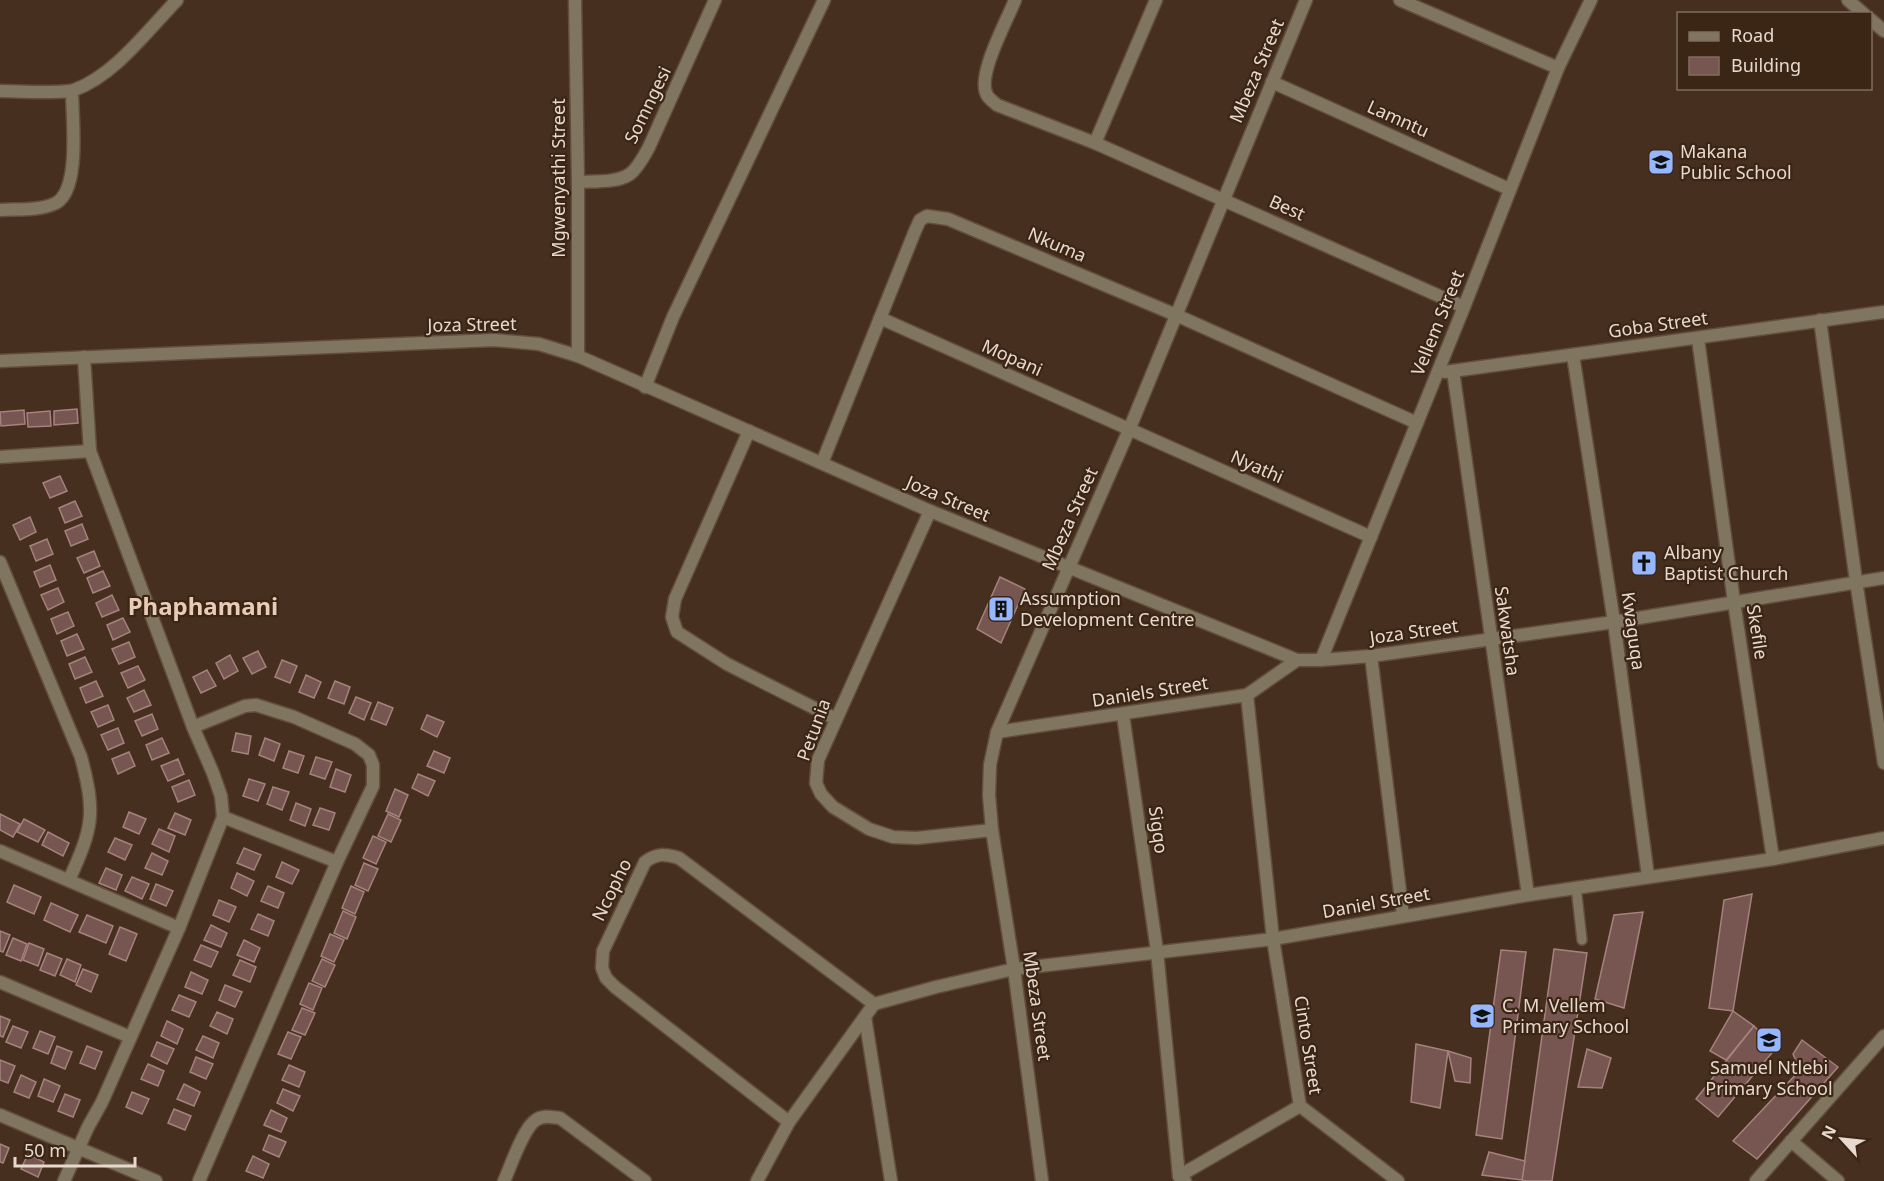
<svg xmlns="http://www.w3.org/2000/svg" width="1884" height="1181" font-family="'Noto Sans',sans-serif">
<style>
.building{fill:#775652;stroke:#a5827d;stroke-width:1.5}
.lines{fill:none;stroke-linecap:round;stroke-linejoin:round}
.service-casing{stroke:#634e3e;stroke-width:12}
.minor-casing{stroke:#634e3e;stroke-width:15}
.tertiary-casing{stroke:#634e3e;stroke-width:15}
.service{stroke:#807660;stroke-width:9}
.minor{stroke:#807660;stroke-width:12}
.tertiary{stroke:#807660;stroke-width:12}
.labels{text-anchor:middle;stroke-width:4.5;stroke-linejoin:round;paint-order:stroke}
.street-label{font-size:18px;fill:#e8d9cf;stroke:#3b2514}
.poi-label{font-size:18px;fill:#e8d9cf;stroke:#3b2514;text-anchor:start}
.district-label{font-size:24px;font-weight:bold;fill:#e9ccb7;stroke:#3b2514}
</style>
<rect width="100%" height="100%" fill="#462f1e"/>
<g class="building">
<polygon points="77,409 78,423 54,425 54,411"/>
<polygon points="24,410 25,424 1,426 0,412"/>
<polygon points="50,411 51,426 28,427 27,413"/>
<polygon points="60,476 67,491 50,498 43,483"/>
<polygon points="75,501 82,516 65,523 59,508"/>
<polygon points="30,517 36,532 20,540 13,525"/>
<polygon points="82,524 88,539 71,546 65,531"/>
<polygon points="47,539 53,554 36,561 30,546"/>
<polygon points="94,551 100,566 84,573 77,558"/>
<polygon points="50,565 56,580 40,587 34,572"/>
<polygon points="103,571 110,586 93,593 87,578"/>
<polygon points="1000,577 1025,589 1001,643 977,629"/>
<polygon points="58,588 64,602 48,610 41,595"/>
<polygon points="112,595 119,610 102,617 96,603"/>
<polygon points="68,612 74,626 57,634 51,619"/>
<polygon points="123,618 130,632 113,640 107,625"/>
<polygon points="77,634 84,649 67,656 61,641"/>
<polygon points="129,642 135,657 119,664 112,649"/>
<polygon points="258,651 266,667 252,674 243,658"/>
<polygon points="230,655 238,671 224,679 216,663"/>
<polygon points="85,657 92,672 75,679 69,664"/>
<polygon points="282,660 297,666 290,683 275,677"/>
<polygon points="138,666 145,680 128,688 121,673"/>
<polygon points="207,670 216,686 201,693 193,677"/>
<polygon points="306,675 321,682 314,698 299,692"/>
<polygon points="96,681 103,696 86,703 80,688"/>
<polygon points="335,681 350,687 344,704 328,698"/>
<polygon points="144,690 151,705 134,712 127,698"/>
<polygon points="356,697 371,703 364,720 349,713"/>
<polygon points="378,702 393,708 386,725 371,719"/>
<polygon points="108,705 114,720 98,727 91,712"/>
<polygon points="152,714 158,729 142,736 135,721"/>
<polygon points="427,715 444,722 437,737 421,729"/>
<polygon points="118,728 124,743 108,750 101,735"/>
<polygon points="236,733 251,736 248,754 232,751"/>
<polygon points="162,738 169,753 152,760 146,745"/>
<polygon points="265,738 280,744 274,761 259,755"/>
<polygon points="289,751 304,756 298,773 283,768"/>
<polygon points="434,751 450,758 444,773 427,766"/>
<polygon points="129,752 135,766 118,774 112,759"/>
<polygon points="316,757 332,762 325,779 310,774"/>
<polygon points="178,759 184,774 168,781 161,766"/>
<polygon points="336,769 351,775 345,792 330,787"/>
<polygon points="418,774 435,781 428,796 412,788"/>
<polygon points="249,779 265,784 258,801 243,796"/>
<polygon points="189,780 195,795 178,802 172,787"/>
<polygon points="273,787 289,792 282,810 267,804"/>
<polygon points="395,789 408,795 399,817 386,811"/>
<polygon points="296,803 311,809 305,826 290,820"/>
<polygon points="320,808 335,813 329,830 313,825"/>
<polygon points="129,812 146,819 139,834 123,827"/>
<polygon points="175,813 191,820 185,835 168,828"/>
<polygon points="0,814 20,824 13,837 0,830"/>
<polygon points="388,814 401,820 391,842 378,836"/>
<polygon points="24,819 45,830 38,842 17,832"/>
<polygon points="159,829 175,836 169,852 152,844"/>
<polygon points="48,832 69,843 63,856 42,845"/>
<polygon points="373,836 386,842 376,864 363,858"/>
<polygon points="115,838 132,845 125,860 108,852"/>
<polygon points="244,848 261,855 254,870 237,863"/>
<polygon points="152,853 168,861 162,875 145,868"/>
<polygon points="282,862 299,870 292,884 276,877"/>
<polygon points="364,863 378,869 368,891 355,885"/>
<polygon points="106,868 122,875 116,890 99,883"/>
<polygon points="237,873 254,881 247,896 231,888"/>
<polygon points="132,877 149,884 142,899 125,891"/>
<polygon points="156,884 173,891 166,906 150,899"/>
<polygon points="14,885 41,897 34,914 7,902"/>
<polygon points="268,886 284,893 278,908 261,901"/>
<polygon points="351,886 364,892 355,914 342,908"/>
<polygon points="1752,894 1733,1011 1709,1008 1724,900"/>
<polygon points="219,900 236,907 229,922 213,915"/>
<polygon points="51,903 78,915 70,932 44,920"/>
<polygon points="343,911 356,917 347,939 334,933"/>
<polygon points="1643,912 1624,1008 1595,999 1614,915"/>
<polygon points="258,914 274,921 268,936 251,929"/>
<polygon points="87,915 113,926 106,943 79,932"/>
<polygon points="211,925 227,933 221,947 204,940"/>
<polygon points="120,927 137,934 126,961 109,954"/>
<polygon points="0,931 10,935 3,952 0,951"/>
<polygon points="330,934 344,940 334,962 321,956"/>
<polygon points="13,938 27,944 21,961 6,955"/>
<polygon points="244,940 260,948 254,962 237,955"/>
<polygon points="29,943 44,949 38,966 23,960"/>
<polygon points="201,945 218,952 211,967 194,960"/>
<polygon points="1554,949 1587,953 1552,1181 1526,1181 1522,1180"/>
<polygon points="1501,950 1526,952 1502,1139 1476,1135"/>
<polygon points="47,953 62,959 55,976 40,970"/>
<polygon points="67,959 81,965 75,982 60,975"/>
<polygon points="322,959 335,965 325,987 312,981"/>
<polygon points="240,960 256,967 250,982 233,975"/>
<polygon points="83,969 98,975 91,992 76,985"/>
<polygon points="191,972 208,980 202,994 185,987"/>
<polygon points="309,983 322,988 313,1010 300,1004"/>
<polygon points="225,985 242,992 235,1007 219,1000"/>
<polygon points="179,995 196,1002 189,1017 172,1010"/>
<polygon points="302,1008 315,1013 305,1035 292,1030"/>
<polygon points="1733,1011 1754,1026 1726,1060 1710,1051"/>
<polygon points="217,1012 233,1019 227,1034 210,1026"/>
<polygon points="0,1016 10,1020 3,1037 0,1036"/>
<polygon points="167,1021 183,1029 177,1044 161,1036"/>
<polygon points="13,1026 28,1032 21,1048 6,1042"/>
<polygon points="1754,1026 1776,1048 1718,1117 1696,1099"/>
<polygon points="40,1031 55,1037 48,1054 33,1048"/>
<polygon points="288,1032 301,1037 291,1059 278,1054"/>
<polygon points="203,1036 219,1043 213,1058 196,1050"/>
<polygon points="1802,1040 1838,1067 1757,1159 1733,1141 1800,1070 1793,1054"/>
<polygon points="157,1042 174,1049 167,1064 151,1056"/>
<polygon points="1416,1044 1448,1051 1440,1108 1411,1102"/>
<polygon points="57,1046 72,1052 65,1069 51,1063"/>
<polygon points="87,1046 102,1052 95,1069 80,1063"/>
<polygon points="1587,1049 1611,1058 1602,1088 1578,1087"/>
<polygon points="1448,1051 1471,1058 1470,1083 1455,1081"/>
<polygon points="196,1057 213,1064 206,1079 190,1072"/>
<polygon points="0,1060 15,1066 8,1083 0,1080"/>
<polygon points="148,1064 164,1071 158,1086 141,1079"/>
<polygon points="289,1065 305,1072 299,1087 282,1080"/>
<polygon points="21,1075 36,1082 29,1098 14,1092"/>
<polygon points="44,1079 60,1086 53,1102 38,1096"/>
<polygon points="184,1084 200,1092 194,1106 177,1099"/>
<polygon points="283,1089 300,1096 293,1111 277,1103"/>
<polygon points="132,1092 149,1099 142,1114 126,1107"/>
<polygon points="65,1094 80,1100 73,1117 58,1111"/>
<polygon points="174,1109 191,1116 185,1130 168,1123"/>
<polygon points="271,1110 287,1118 281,1132 264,1125"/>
<polygon points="269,1135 286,1142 279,1157 263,1150"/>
<polygon points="0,1144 9,1148 3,1163 0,1162"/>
<polygon points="1489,1152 1525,1161 1522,1180 1482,1175"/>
<polygon points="28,1154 44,1162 38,1177 21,1169"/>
<polygon points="253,1156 269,1164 263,1178 246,1171"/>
</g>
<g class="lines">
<defs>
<polyline id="service" points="1576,887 1582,940"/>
<g id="minor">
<polyline points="575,0 578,182 578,356"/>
<path d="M1015 0C1007 21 976 76 987 95 989 99 994 102 997 105L1095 143 1464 307"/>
<polyline points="1400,0 1558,68"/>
<polyline points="1848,0 1864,14"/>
<polyline points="1870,19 1884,31"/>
<polyline points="1272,82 1509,189"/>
<path d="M0 91C16 91 61 94 74 90 114 76 148 30 177 0"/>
<polyline points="1095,143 1156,0"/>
<path d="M578 182C593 181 617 183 630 174 638 168 644 156 649 147L715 0"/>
<path d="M0 210C17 209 40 211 56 203 81 189 72 117 72 91"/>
<polyline points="880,318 1371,537"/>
<polyline points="1820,320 1856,581 1884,763"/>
<polyline points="1698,339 1734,602 1773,859"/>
<polyline points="1573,355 1614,622 1648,876"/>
<polyline points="1453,371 1528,895"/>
<polyline points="1445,372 1884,312"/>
<polyline points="645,387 673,317 824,0"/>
<polyline points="749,431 675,599 672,617 677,632 727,664 836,719"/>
<polyline points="0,457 90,451"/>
<polyline points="822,463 915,231 920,220 927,216 948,219 1176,315 1417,423"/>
<polyline points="930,511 818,760 816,783 821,794 833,807 869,829 893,837 917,838 992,830"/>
<path d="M0 562 81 757C96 814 93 827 69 880"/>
<polyline points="1371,656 1403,916"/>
<polyline points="1321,660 1464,307 1558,68 1591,0"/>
<polyline points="1247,695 1273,939 1300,1106 1398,1181"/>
<polyline points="1123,715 1157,951 1179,1176 1185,1181"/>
<polyline points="193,727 245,706 256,705 294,717 355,744 369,755 373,765 373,786 337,862 199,1181"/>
<polyline points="997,732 1247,695 1297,660"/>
<polyline points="223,817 337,862"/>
<polyline points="0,851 179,928"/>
<polyline points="0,982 130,1037"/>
<polyline points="874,1004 936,987 1014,969 1273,939 1528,895 1773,859 1884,838"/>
<polyline points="865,1017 891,1181"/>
<polyline points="0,1115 156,1181"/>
<path d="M789 1122 615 987 606 978 602 968 603 951 645 862C657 853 665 854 679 858L874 1004"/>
<polyline points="1791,1141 1838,1181"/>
<polyline points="1179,1176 1300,1106"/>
<polyline points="64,1181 88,1127 102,1102 179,928 223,817 221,796 213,773 193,727 90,451 84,357"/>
<path d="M504 1181C511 1166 523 1128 536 1120 543 1115 551 1117 560 1118L645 1181"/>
<polyline points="757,1181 789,1122 874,1004"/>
<polyline points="1042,1181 1014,969 992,830 989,795 990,765 997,732 1129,430 1306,0"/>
<polyline points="1756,1181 1884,1036"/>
</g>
<polyline id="tertiary" points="0,361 494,340 539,344 578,356 930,511 1297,660 1321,660 1371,656 1614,622 1884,578"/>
</defs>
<use href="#service" class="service-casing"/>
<use href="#minor" class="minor-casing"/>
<use href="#tertiary" class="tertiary-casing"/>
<use href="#service" class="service"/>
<use href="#minor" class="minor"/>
<use href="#tertiary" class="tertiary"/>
</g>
<defs>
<symbol id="school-square" viewBox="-11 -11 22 22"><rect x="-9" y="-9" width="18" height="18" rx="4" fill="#96b6fd" stroke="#3b2514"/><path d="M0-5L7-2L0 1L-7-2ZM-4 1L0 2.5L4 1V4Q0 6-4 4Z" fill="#111"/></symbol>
<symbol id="church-square" viewBox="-11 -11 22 22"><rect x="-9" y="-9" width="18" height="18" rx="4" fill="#96b6fd" stroke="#3b2514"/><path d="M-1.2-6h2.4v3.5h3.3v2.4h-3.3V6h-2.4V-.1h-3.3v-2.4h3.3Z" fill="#111"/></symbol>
<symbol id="building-square" viewBox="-11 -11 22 22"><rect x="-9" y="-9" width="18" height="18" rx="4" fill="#96b6fd" stroke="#3b2514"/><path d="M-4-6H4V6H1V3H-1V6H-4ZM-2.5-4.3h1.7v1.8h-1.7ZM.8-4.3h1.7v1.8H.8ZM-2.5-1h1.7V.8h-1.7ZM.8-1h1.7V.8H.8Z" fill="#111"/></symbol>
</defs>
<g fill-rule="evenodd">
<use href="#school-square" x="1646" y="147" width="30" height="30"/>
<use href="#church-square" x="1629" y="548" width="30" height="30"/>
<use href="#building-square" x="986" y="594" width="30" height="30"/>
<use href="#school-square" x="1467" y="1001" width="30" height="30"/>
<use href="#school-square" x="1754" y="1025" width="30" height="30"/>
</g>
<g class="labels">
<g class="street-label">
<text transform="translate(1257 71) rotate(-67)" y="6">Mbeza Street</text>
<text transform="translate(648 105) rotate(-64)" y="6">Somngesi</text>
<text transform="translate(1398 119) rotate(24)" y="6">Lamntu</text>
<text transform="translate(559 178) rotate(-90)" y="6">Mgwenyathi Street</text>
<text transform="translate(1287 208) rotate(24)" y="6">Best</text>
<text transform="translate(1057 245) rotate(23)" y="6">Nkuma</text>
<text transform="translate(1438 323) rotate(-68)" y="6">Vellem Street</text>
<text transform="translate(472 325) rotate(-1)" y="6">Joza Street</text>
<text transform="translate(1658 325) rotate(-8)" y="6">Goba Street</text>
<text transform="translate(1012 358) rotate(24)" y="6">Mopani</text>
<text transform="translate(1257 467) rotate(24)" y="6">Nyathi</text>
<text transform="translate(948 499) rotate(23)" y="6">Joza Street</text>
<text transform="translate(1070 519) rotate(-66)" y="6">Mbeza Street</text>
<text transform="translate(1507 631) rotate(82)" y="6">Sakwatsha</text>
<text transform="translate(1633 631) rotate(82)" y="6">Kwaguqa</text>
<text transform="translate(1414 632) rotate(-8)" y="6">Joza Street</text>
<text transform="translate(1757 632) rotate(81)" y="6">Skefile</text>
<text transform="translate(1150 692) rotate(-9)" y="6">Daniels Street</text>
<text transform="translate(814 730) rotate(-70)" y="6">Petunia</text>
<text transform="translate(1158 830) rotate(82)" y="6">Sigqo</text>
<text transform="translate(612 890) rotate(-64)" y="6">Ncopho</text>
<text transform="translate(1376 903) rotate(-10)" y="6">Daniel Street</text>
<text transform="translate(1037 1006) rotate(82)" y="6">Mbeza Street</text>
<text transform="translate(1308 1045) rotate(81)" y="6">Cinto Street</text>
</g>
<g class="poi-label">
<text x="1680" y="158">Makana<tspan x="1680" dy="21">Public School</tspan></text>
<text x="1664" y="559">Albany<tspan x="1664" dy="21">Baptist Church</tspan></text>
<text x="1020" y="605">Assumption<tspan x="1020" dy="21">Development Centre</tspan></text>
<text x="1502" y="1012">C. M. Vellem<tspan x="1502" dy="21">Primary School</tspan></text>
<text x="1769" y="1074" text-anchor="middle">Samuel Ntlebi<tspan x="1769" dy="21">Primary School</tspan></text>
</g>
<g class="district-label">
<text x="203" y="615">Phaphamani</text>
</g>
</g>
<rect x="1677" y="12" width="195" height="78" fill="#3b2514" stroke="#806d5f" stroke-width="1.5"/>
<rect x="1689" y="32" width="30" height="9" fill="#807660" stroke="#806d5f" stroke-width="1.5"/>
<text x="1731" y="42" font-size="18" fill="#e8d9cf">Road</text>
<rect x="1689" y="57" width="30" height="18" fill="#775652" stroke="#806d5f" stroke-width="1.5"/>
<text x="1731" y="72" font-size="18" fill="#e8d9cf">Building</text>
<g transform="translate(1842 1139) rotate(297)" stroke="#3b2514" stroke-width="4.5" paint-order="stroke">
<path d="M0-4.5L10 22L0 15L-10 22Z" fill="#e8d9cf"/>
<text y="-9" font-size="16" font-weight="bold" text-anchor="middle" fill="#e8d9cf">N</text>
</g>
<path d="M15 1157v9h120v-9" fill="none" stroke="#e8d9cf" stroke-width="3"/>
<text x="24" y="1157" font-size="18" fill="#e8d9cf" stroke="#3b2514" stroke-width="4.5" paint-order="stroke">50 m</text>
</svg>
